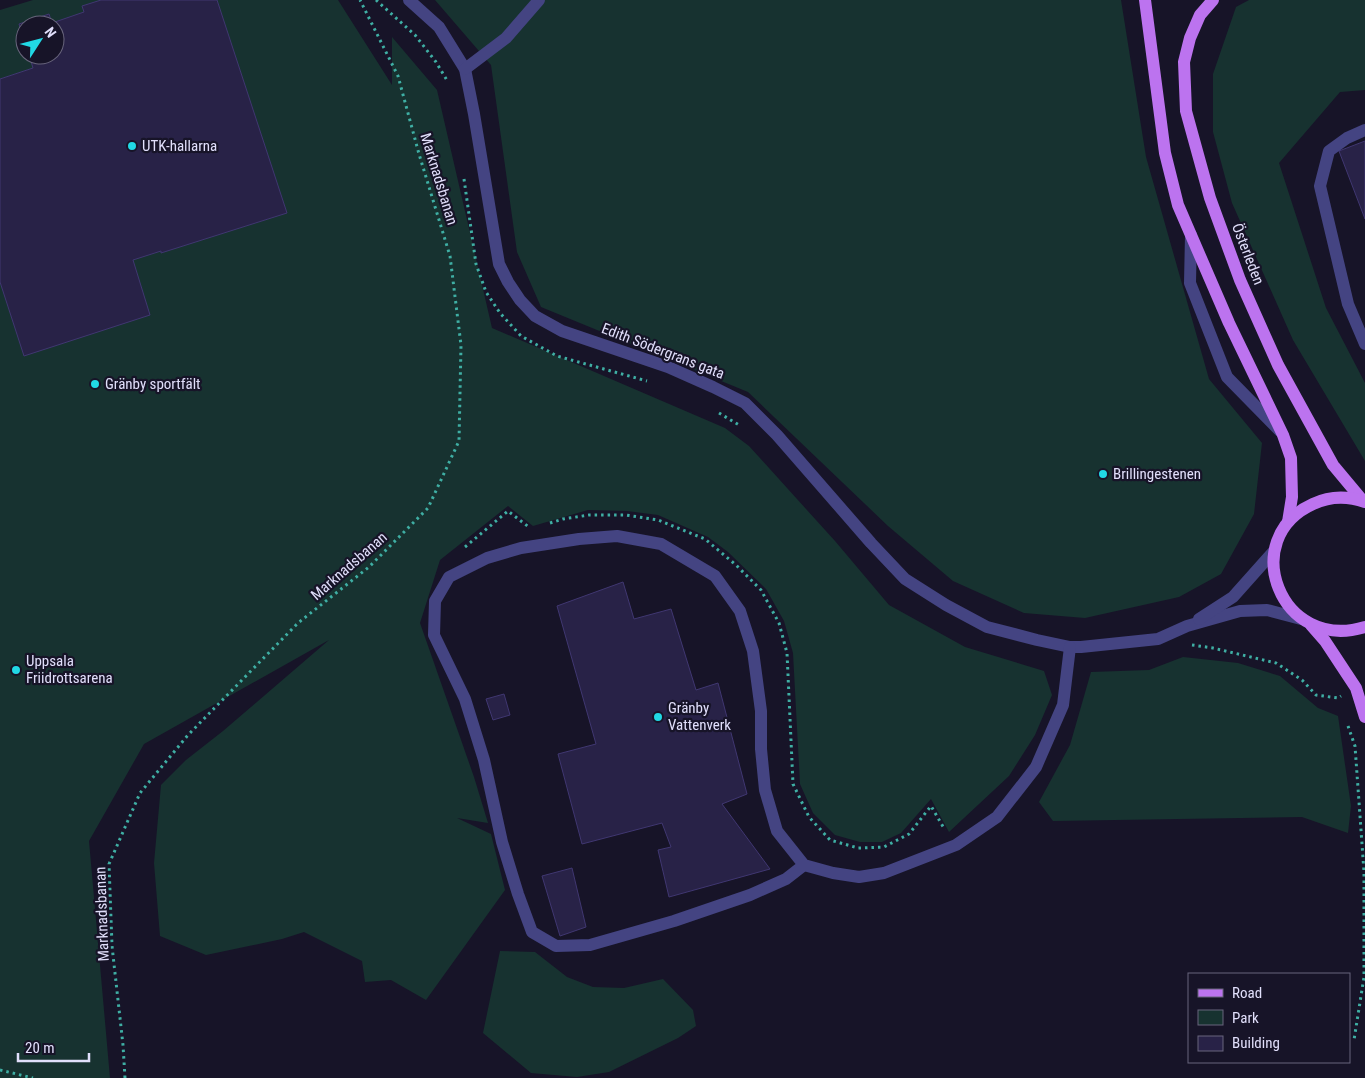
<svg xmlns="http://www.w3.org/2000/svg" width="1365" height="1078" font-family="'Roboto Condensed',sans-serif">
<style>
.green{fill:#173230;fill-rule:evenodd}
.building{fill:#282247;stroke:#403771}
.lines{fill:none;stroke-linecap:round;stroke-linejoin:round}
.path{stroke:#3fafa4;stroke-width:3;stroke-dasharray:2.5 4;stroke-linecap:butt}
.minor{stroke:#444482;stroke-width:12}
.major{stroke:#bc73ef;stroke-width:12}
.poi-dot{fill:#21d8e5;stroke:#171428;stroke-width:2}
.labels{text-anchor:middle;stroke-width:4.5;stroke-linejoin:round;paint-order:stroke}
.poi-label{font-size:15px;fill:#e1dffb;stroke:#171428;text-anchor:start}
.street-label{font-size:15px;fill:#e1dffb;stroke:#171428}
</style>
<rect width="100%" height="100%" fill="#171428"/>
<g class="green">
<path d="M33 0H338L392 85V37L437 90 492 328 725 428 749 446 835 541 889 605 965 647 1044 671 1052 695 1035 735 1009 776 949 832 931 799 901 833 882 842H860L835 835 813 813 800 784 793 653 784 621 766 589 728 552 708 537 658 515 627 511 588 510 533 526 508 506 440 560 420 623 474 777 488 823 457 818 491 834 505 890 426 1000 391 980 365 982 362 961 304 932 282 939 206 955 160 936 154 863 161 785 186 760 223 731 329 640 144 744 89 841 110 1078H0V10ZM25 25H55V55H25Z"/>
<polygon points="435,0 1121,0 1146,157 1209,379 1262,443 1254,514 1221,574 1179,597 1085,618 1024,613 953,581 888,526 748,392 541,307 517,252 491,65"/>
<polygon points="1249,0 1365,0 1365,90 1340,92 1279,163 1326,308 1365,383 1365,461 1293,340 1232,203 1213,132 1213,74 1236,7"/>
<polygon points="1183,657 1238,663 1280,676 1318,708 1338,716 1351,806 1348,833 1302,817 1053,821 1039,802 1070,745 1091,672 1149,670"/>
<polygon points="500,951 535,952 567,977 593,987 624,988 663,979 693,1010 696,1026 678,1038 609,1072 577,1077 531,1073 483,1033"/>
</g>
<g class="building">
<polygon points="101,0 217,0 287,213 161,253 161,251 133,260 150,315 24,356 0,282 0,79 33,68 29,55 55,55 55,25 25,25 25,43 19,24 49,14 52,23 84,12 82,6"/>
<polygon points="1365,141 1365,219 1339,151"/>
<polygon points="623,582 634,619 671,609 696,690 718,683 747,794 722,804 770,869 669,897 658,850 671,847 662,823 582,844 558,754 596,744 557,606"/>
<polygon points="504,694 510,715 493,720 486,699"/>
<polygon points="572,868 586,927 560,936 542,876"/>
</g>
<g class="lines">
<g class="path">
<polyline points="376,0 415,35 436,62 448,82"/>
<polyline points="464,179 476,264 486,292 500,313 521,336 557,356 647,381"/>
<polyline points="719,413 739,425"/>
<polyline points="550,523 563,519 589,515 626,515 658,520 705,539 736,565 761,590 779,623 787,653 793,784 809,817 830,840 858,848 884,847 909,834 931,806 945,830"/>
<polyline points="465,547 508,511 530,528"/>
<polyline points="1192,645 1213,648 1276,663 1302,680 1316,695 1338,698 1341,696"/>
<polyline points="1348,726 1355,746 1364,872 1364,977 1354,1040"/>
<polyline points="0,1070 33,1078"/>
<polyline points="125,1078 123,1045 112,946 109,864 140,793 188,735 298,623 369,567 428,508 459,441 461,345 450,256 419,154 398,76 360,0"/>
</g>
<g class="minor">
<polyline points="409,0 439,27 465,69 474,114 499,264 508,282 520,300 535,316 562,331 668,367 713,387 745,403 777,435 871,543 905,579 946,605 987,627 1037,640 1070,647 1081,647 1158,639 1187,626 1240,611 1267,610 1301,619"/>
<polyline points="465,69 506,38 539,0"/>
<polyline points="1365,130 1347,138 1329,151 1320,186 1348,304 1365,344"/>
<polyline points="1191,235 1190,283 1227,377 1280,431"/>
<polyline points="1199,619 1233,597 1274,551"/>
<polyline points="804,865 786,879 750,895 674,921 590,945 556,946 532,932 518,894 502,842 484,760 465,699 434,635 435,601 449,577 487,558 521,548 579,539 617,536 661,544 715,576 740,611 753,651 761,711 761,749 765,790 777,831 804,865 833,873 859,877 884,873 956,845 997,817 1036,767 1063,705 1070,647"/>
</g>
<g class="major">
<polyline points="1145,0 1165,153 1178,205 1229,323 1283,435 1291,458 1292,497 1288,522"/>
<polyline points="1213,0 1200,15 1190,38 1184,62 1186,111 1210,198 1240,280 1278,365 1333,465 1363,501"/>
<path d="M1365 502C1348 496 1330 496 1313 504 1237 538 1280 653 1365 627"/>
<polyline points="1311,625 1325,641 1356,688 1365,717"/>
</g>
</g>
<g class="poi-dot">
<circle cx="132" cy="146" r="5"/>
<circle cx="95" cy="384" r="5"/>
<circle cx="1103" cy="474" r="5"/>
<circle cx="16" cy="670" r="5"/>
<circle cx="658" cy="717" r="5"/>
</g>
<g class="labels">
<g class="poi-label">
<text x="142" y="151">UTK-hallarna</text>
<text x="105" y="389">Gränby sportfält</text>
<text x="1113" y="479">Brillingestenen</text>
<text x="26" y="666">Uppsala<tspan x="26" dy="17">Friidrottsarena</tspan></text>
<text x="668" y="713">Gränby<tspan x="668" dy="17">Vattenverk</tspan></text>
</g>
<g class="street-label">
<text transform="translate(439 179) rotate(73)" y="5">Marknadsbanan</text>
<text transform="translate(1248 254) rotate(69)" y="5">Österleden</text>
<text transform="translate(663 351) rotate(21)" y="5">Edith Södergrans gata</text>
<text transform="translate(349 566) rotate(-41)" y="5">Marknadsbanan</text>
<text transform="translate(102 914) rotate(-92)" y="5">Marknadsbanan</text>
</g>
</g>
<rect x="1188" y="973" width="162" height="90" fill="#171428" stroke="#68657c"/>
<rect x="1198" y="989" width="25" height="8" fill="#bc73ef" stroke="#68657c"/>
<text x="1232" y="998" font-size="15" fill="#e1dffb">Road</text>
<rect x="1198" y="1010" width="25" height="15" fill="#173230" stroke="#68657c"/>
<text x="1232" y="1023" font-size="15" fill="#e1dffb">Park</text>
<rect x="1198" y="1036" width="25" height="15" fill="#282247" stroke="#68657c"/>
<text x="1232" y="1048" font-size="15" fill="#e1dffb">Building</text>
<g transform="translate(40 40) rotate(54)"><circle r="24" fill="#171428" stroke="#68657c"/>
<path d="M0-4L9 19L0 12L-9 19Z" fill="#21d8e5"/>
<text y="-8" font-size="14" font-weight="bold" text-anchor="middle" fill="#e1dffb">N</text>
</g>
<path d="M18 1053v8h71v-8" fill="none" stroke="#e1dffb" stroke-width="2.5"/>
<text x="25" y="1053" font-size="15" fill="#e1dffb" stroke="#171428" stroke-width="4" paint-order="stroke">20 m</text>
</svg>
